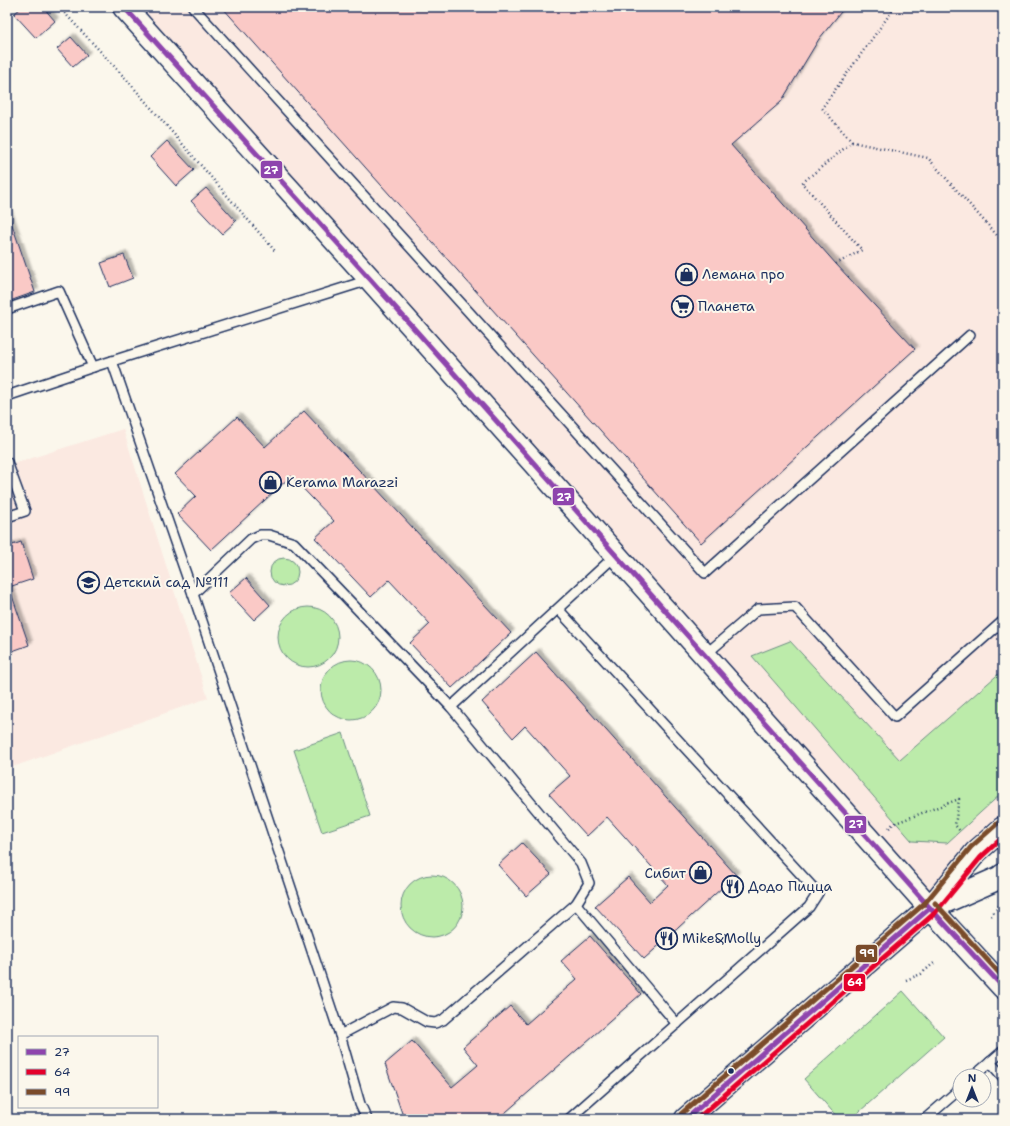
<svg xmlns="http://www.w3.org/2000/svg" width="1010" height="1126" font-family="'Shantell Sans',sans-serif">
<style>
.built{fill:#fbe9e1}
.green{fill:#bcebaa;stroke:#6c8d84}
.building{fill:#fac9c6;stroke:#1b2f5e;filter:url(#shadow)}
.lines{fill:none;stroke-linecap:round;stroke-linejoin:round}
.lane-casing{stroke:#1b2f5e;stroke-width:12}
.secondary-casing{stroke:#1b2f5e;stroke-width:25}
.path{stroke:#1b2f5e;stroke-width:2.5;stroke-dasharray:1 3;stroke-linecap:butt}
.lane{stroke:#fbf7ec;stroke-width:9}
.secondary{stroke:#fbf7ec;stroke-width:22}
.bus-1-casing{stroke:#fbf7ec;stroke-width:8}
.bus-2-casing{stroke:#fbf7ec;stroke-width:8}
.bus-3-casing{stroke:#fbf7ec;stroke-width:8}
.bus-1{stroke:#8e44ad;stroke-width:5}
.bus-2{stroke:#e4002b;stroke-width:5}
.bus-3{stroke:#7a4b2a;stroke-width:5}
.bus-dot{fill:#1b2f5e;stroke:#fbf7ec;stroke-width:1.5}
.labels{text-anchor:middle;stroke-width:4;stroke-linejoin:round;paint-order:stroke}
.poi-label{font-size:14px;fill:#1b2f5e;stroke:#fbf7ec;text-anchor:start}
.line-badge{stroke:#fbf7ec;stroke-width:1.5}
.badge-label{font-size:11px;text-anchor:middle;font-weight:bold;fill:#fff}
</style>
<defs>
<filter id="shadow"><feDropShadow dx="3.5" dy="-3.5" stdDeviation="1" flood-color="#0004"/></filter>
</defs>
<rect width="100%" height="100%" fill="#fbf7ec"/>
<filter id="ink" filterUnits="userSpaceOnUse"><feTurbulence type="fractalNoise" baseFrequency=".025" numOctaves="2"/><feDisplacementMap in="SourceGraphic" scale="8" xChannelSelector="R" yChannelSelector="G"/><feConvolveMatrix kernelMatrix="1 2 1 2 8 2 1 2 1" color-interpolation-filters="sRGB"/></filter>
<g filter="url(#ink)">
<g class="built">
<polygon points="124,7 1003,7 1003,828 930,908"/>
<polygon points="123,429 208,698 7,769 7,466"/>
</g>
<g class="green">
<circle cx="284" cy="572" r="14"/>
<circle cx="308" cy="637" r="30"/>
<polygon points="790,641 900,760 1003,670 1003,792 947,843 912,841 752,656"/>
<circle cx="351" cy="690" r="30"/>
<polygon points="343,733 370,816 322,832 294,750"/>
<circle cx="432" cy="906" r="31"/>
<polygon points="903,991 944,1037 851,1119 839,1119 804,1079"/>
</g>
<g class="building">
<polygon points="22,7 43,7 55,21 36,38 14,14"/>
<polygon points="222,7 845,7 819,39 781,102 731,145 836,264 915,349 701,543"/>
<polygon points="71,37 87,55 73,67 57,49"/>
<polygon points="167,141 194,170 176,186 150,157"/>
<polygon points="206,188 236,221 222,234 191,201"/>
<polygon points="7,210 35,292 7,302"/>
<polygon points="124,255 133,278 110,287 101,263"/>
<polygon points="304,411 511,633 452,688 410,643 430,624 389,580 371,597 315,538 334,521 291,476 211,550 177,514 196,496 175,474 237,417 265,447"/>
<polygon points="21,542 33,579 9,587 29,645 7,653 7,547"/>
<polygon points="246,578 270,605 254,620 229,593"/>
<polygon points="536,652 736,875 644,959 595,906 628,877 650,902 668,885 607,817 587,836 549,794 570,776 525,726 513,738 482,702"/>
<polygon points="522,843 551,874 526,896 498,865"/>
<polygon points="590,936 641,994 498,1119 404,1119 385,1064 412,1041 452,1087 478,1065 463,1047 510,1006 526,1024 577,979 561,961"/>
</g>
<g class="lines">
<defs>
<g id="lane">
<polyline points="193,7 705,573 970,335"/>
<polyline points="7,309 59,291 93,367"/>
<polyline points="112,361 193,594 340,1035"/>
<polyline points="7,396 93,367 369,280"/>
<polyline points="7,462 25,511 7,517"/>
<polyline points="193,594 251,539 260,535 269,535 294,543 451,707 581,863 589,883 576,904"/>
<polyline points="558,609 818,893 809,907 569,1119"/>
<polyline points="705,655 758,609 795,607 895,717 1003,621"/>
<polyline points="451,707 616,555"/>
<polyline points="990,1062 1003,1077"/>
<polyline points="974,1076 1003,1051"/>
<polyline points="367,1119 360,1104 340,1035 393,1007 402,1008 427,1022 435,1023 443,1020 576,904 677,1024"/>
<polyline points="925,1119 960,1089"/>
</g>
<g id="secondary">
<polyline points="124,7 370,279 930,908 1003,987"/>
<polyline points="933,907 999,878 1003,875"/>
<polyline points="686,1119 930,908 976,852 1003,828"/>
</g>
</defs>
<use href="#lane" class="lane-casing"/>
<use href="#secondary" class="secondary-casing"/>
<g class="path">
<polyline points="59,7 127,80 275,251"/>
<polyline points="852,142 822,108 895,7"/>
<polyline points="836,264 862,250 802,183 852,142 928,158 1003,242"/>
<polyline points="889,828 893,824 959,799 955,825 960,831"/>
<polyline points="991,916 1003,901"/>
<polyline points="906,980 921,974 934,963"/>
</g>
<use href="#lane" class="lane"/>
<use href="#secondary" class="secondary"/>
<defs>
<g id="bus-1">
<polyline points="124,7 370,279 930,908 1003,987"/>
<polyline points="686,1119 930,908"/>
</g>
<polyline id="bus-2" points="697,1119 935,913 981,857 1003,837"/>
<g id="bus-3">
<polyline points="935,903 1003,977"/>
<polyline points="681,1114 925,903 971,847 998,823"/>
</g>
</defs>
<use href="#bus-1" class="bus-1-casing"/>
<use href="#bus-2" class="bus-2-casing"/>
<use href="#bus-3" class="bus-3-casing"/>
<use href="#bus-1" class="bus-1"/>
<use href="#bus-2" class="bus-2"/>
<use href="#bus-3" class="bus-3"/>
</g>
</g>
<defs>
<symbol id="shop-ring" viewBox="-11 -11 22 22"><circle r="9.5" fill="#fbf7ec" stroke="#1b2f5e" stroke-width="1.5"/><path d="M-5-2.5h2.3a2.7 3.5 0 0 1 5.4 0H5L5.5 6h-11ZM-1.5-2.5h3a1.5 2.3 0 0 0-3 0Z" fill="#1b2f5e"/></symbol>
<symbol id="supermarket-ring" viewBox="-11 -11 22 22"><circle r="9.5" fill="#fbf7ec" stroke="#1b2f5e" stroke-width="1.5"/><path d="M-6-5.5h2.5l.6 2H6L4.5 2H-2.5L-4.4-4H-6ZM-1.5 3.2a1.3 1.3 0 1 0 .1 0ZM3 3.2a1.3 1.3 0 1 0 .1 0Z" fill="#1b2f5e"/></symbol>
<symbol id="school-ring" viewBox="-11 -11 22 22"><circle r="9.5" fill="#fbf7ec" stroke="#1b2f5e" stroke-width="1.5"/><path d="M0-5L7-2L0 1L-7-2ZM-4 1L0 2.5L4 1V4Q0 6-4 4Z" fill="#1b2f5e"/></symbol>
<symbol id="restaurant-ring" viewBox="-11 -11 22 22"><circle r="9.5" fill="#fbf7ec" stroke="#1b2f5e" stroke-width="1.5"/><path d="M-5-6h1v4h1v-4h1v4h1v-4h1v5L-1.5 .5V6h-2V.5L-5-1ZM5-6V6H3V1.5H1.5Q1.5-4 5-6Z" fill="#1b2f5e"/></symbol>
</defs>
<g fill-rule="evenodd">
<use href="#shop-ring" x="674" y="262" width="25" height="25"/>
<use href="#supermarket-ring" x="670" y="294" width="25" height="25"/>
<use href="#shop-ring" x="258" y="470" width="25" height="25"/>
<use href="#school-ring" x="76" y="570" width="25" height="25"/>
<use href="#shop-ring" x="688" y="860" width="25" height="25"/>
<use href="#restaurant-ring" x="720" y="874" width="25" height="25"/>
<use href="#restaurant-ring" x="654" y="926" width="25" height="25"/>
</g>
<circle class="bus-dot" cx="731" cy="1071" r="3.5"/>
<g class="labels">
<g class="poi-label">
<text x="702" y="279">Лемана про</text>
<text x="698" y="311">Планета</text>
<text x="286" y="487">Kerama Marazzi</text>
<text x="104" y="587">Детский сад №111</text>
<text x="686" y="878" text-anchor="end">Сибит</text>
<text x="748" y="891">Додо Пицца</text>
<text x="682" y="943">Mike&amp;Molly</text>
</g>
</g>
<g class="line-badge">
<rect x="260" y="160" width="23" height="19" rx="4" fill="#8e44ad"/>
<rect x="552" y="487" width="23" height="19" rx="4" fill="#8e44ad"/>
<rect x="844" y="815" width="23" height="19" rx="4" fill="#8e44ad"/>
<rect x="855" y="944" width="23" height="19" rx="4" fill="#7a4b2a"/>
<rect x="843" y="973" width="23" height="19" rx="4" fill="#e4002b"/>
</g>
<g class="badge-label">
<text x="271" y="174">27</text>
<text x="564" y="501">27</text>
<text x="856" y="828">27</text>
<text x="867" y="957">99</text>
<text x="855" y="986">64</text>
</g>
<rect width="1010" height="1126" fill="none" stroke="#fbf7ec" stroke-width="24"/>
<rect x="12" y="12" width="986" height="1102" fill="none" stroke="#1b2f5e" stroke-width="1.5" filter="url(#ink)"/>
<rect x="18" y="1036" width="140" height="72" fill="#fbf7ec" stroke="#a1a7b3"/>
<rect x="26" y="1049" width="20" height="6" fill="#8e44ad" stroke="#a1a7b3"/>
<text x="54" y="1056" font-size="12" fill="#1b2f5e">27</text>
<rect x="26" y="1069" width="20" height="6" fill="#e4002b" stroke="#a1a7b3"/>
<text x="54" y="1076" font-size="12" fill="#1b2f5e">64</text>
<rect x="26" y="1089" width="20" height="6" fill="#7a4b2a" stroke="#a1a7b3"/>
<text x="54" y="1096" font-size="12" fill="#1b2f5e">99</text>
<g transform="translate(972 1088)"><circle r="19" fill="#fbf7ec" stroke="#a1a7b3"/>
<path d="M0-3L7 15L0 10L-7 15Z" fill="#1b2f5e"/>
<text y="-6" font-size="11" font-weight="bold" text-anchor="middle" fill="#1b2f5e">N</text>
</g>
</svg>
